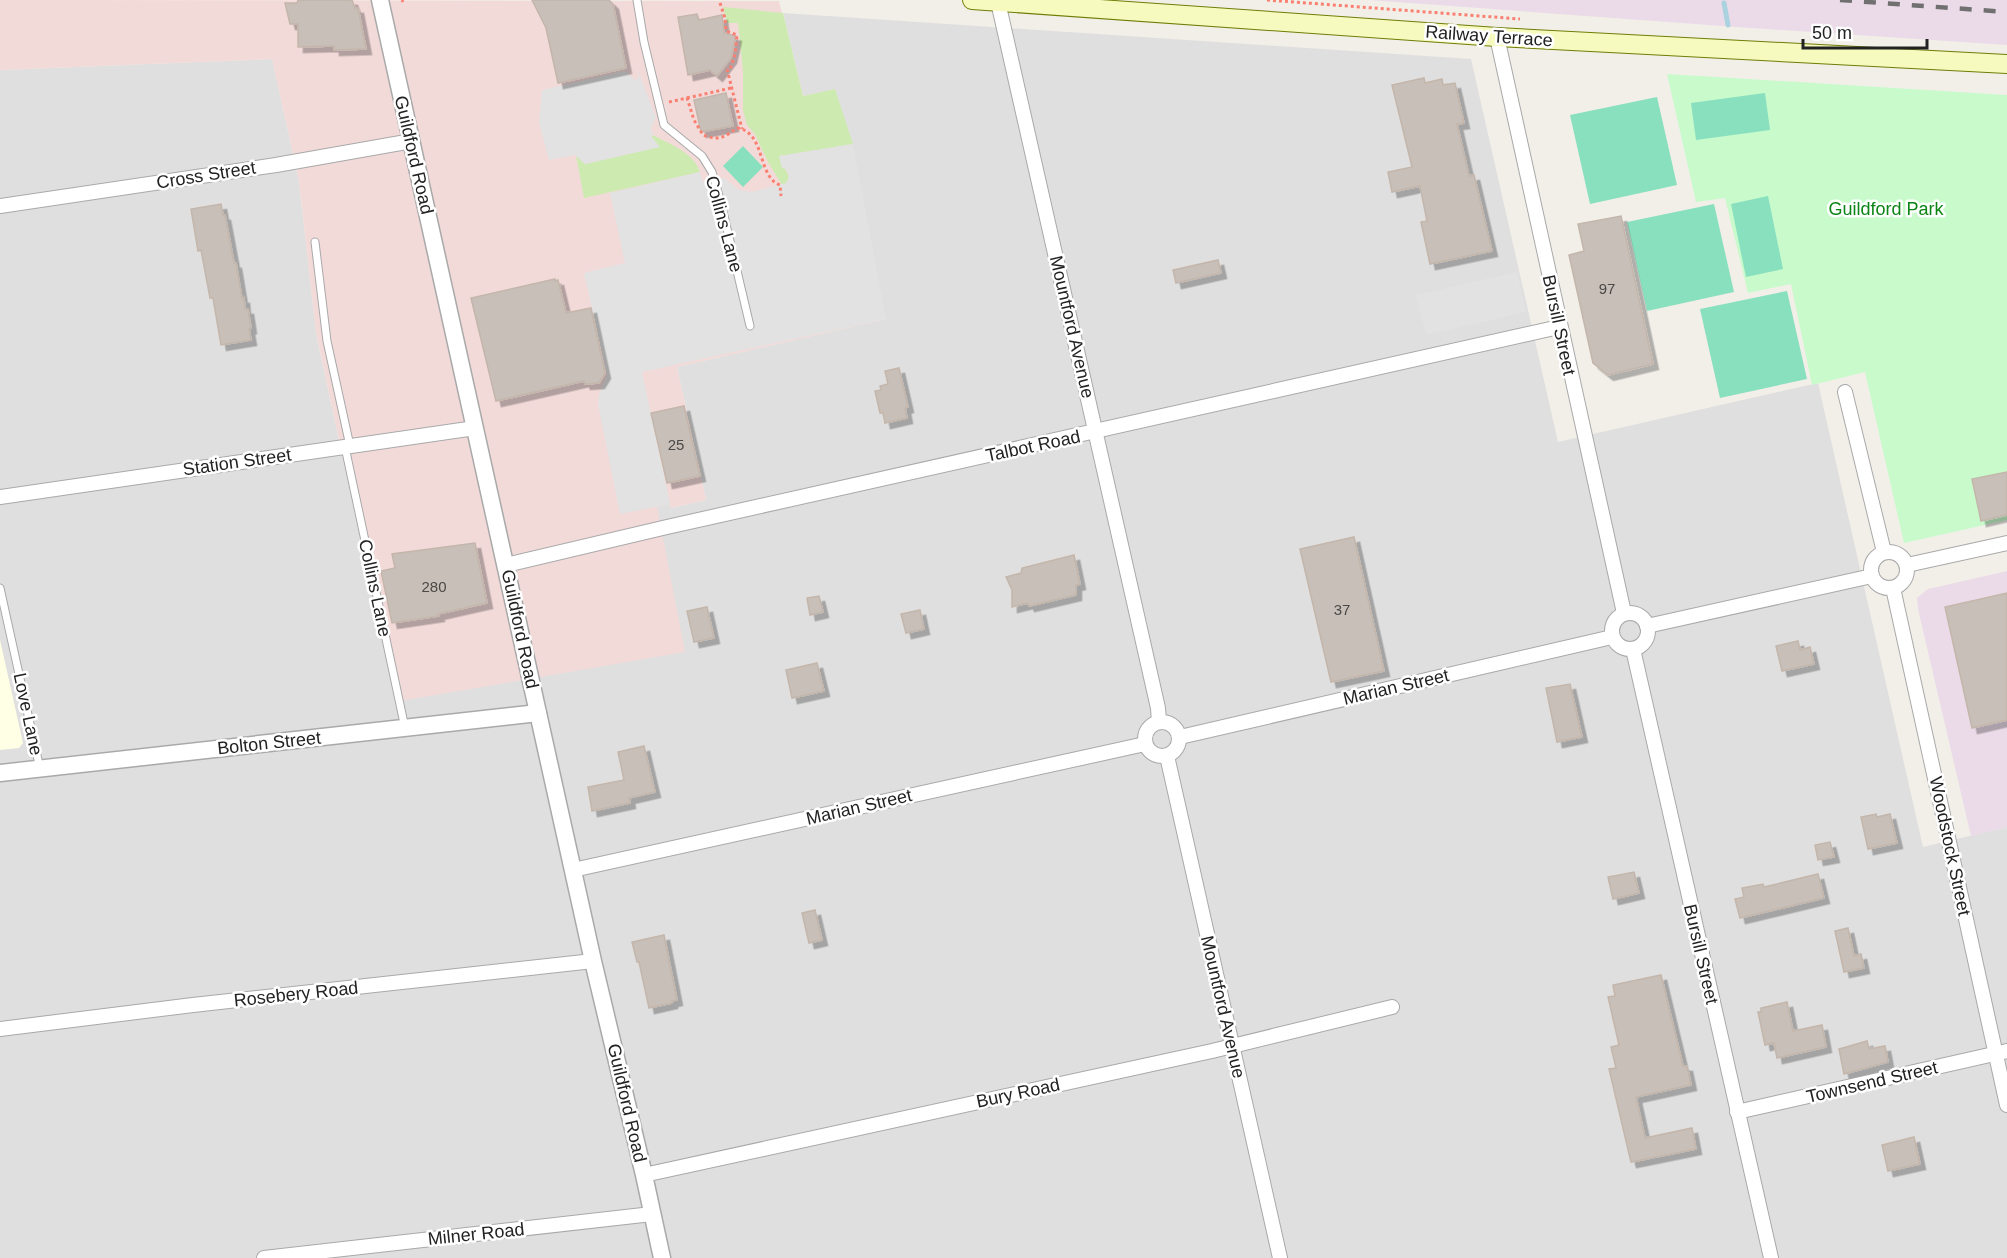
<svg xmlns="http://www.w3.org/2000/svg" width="2007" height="1258" font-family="Helvetica,sans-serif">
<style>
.residential{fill:#e0dfdf}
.commercial{fill:#f2dad9}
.industrial{fill:#ebdbe8}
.education{fill:#ffffe5}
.grass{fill:#cdebb0}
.park{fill:#c8facc}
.pitch{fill:#88e0be}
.parking{fill:#e2e2e2}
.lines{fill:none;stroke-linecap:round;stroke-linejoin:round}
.stream{stroke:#aad3df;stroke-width:5}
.building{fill:#c7bfb8;stroke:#c4b6ab;stroke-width:1.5;filter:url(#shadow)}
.service-casing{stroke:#a9a9a9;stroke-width:9}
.minor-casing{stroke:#a9a9a9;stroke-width:16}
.tertiary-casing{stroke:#a9a9a9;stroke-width:19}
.secondary-casing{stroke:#707d05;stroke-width:20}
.path{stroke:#fa8072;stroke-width:3;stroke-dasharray:3 3;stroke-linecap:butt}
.service{stroke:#fff;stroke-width:7}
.minor{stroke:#fff;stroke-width:14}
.tertiary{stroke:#fff;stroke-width:16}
.secondary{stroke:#f7fabf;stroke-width:18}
.rail{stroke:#707070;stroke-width:4.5;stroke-dasharray:12 12;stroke-linecap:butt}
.labels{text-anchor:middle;stroke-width:5;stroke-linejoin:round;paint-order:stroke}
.number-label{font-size:15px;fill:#4b4948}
.street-label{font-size:18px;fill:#222;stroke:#fff}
.park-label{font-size:18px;fill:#0c8416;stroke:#fff}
</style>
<defs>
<filter id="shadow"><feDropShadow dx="5.5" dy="5.5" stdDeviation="0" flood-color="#0004"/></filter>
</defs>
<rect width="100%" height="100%" fill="#f2efe9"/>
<polygon class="residential" points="783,13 1471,59 1558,442 1818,383 1923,847 2007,827 2007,1258 0,1258 0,70 272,59 299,181 316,333 395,702 657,506 670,504 671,508 706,500 677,367 886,319 835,89 803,96"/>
<polygon class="commercial" points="0,0 779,1 803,96 835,89 886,319 677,367 706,500 671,508 670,504 657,507 685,652 395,702 316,333 299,181 272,59 0,70"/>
<g class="industrial">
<polygon points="1369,0 2007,0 2007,45 1736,27"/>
<polygon points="2007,571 2007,827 1971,836 1918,609 1917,598 1928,589"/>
</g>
<polygon class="education" points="0,640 23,743 19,748 0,750"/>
<g class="grass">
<polygon points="723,7 783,13 803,96 835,89 853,144 780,156 789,177 786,183 782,185 768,162 755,134 747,125 743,110 743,71 738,23 727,23"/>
<path d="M653 135C670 144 694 153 700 172L584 198 576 155 585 164 659 147 651 136Z"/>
</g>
<polygon class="park" points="1667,74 2007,95 2007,520 1904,543 1865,372 1812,385 1791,284 1748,293 1725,198 1696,202"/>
<g class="pitch">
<polygon points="1765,93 1770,130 1696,140 1691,103"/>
<polygon points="1657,97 1677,185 1590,204 1570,115"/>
<polygon points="743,146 763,167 743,187 723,166"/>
<polygon points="1768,196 1783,269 1746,277 1731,204"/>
<polygon points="1714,204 1734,292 1647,311 1627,222"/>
<polygon points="1787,291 1807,379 1720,398 1700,309"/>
</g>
<g class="parking">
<polygon points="636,66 656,117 651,128 653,135 651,136 660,147 585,164 575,155 549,160 539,123 542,90 625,71 636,81 639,76"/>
<polygon points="853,144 886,319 642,372 670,504 620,514 598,404 599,394 607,375 584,273 625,263 610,193 700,172 703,182 724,178 739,190 752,192 786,183 789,177 787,170 782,168 779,156"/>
<polygon points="1517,272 1526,312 1426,335 1416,295"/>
</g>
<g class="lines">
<polyline class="stream" points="1724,3 1728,25"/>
</g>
<g class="building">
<polygon points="298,0 352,0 355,8 358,8 366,49 334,50 334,46 298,47 298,24 290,24 285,3 297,3"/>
<polygon points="532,0 609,0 613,4 626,68 558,83 546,28"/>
<polygon points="697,14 699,20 722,15 724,33 736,36 731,58 717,76 710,70 688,75 678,17"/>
<polygon points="1424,78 1425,83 1442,79 1443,85 1455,83 1464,123 1457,124 1469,176 1474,175 1492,251 1430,264 1421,222 1427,221 1420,186 1392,192 1388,172 1412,167 1392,85"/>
<polygon points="726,93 733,126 701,132 694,100"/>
<polygon points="221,204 223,215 225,215 234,263 236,263 242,299 244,298 245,309 248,309 251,328 249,329 251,340 221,345 213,298 210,298 201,250 198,251 191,209"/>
<polygon points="1621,216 1653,364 1608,375 1593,363 1569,255 1584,251 1578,224"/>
<polygon points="1218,260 1221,273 1176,283 1173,270"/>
<polygon points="555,279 555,281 558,280 566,313 591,308 605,373 599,383 585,384 584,381 496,401 471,298"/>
<polygon points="899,368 908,407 905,408 907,418 885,423 883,413 880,413 875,391 881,390 880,386 888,384 885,371"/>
<polygon points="684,406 700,476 667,483 651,413"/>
<polygon points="2007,472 2007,515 1981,521 1972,479"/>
<polygon points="1354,537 1384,671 1331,682 1300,549"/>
<polygon points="475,543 487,603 438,614 439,616 392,623 381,571 395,568 392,554"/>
<polygon points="1074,555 1080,584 1076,585 1076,595 1029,606 1028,603 1012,607 1012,590 1006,577 1021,573 1022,568"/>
<polygon points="2007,593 2007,720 1972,728 1945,607"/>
<polygon points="819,596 823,612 810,615 807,598"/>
<polygon points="707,607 714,638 694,642 687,611"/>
<polygon points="920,610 924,629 906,633 901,614"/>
<polygon points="1798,641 1800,650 1810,647 1814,664 1782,671 1776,646"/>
<polygon points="817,663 824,691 792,698 786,670"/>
<polygon points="1570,684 1582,737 1557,742 1546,688"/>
<polygon points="644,746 655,792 629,798 630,803 592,811 588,787 624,780 618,752"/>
<polygon points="1876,814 1877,817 1890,814 1897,843 1868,849 1861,817"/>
<polygon points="1830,842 1834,857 1818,860 1815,845"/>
<polygon points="1634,872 1639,893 1613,899 1608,877"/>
<polygon points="1818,874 1824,898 1740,918 1735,899 1744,897 1742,888 1763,884 1764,887"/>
<polygon points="815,910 822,940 809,943 802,913"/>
<polygon points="1848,928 1854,956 1861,954 1864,968 1844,972 1835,931"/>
<polygon points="664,935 677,1000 672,1001 672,1003 649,1008 639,962 637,962 632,942"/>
<polygon points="1661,975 1683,1066 1687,1066 1691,1085 1636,1097 1645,1138 1692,1128 1696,1149 1631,1162 1609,1069 1616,1068 1611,1047 1619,1045 1608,997 1615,996 1613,985"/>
<polygon points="1787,1002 1793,1031 1822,1025 1826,1047 1777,1058 1774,1043 1765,1045 1758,1012 1761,1012 1761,1008"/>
<polygon points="1867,1041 1869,1049 1885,1046 1888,1062 1844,1074 1839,1049"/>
<polygon points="1914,1137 1920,1164 1888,1171 1882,1145"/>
</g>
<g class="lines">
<defs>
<g id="service">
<polyline points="637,0 644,42 664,125 702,156 712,172 721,203 750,326"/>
<polyline points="315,242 327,341 350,446"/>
<polyline points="345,447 405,728"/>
<polyline points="0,588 40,769"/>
</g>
<g id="minor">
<polyline points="998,2 1158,708 1159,722"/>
<polyline points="1497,37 1624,613"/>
<polyline points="0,206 276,165 412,141"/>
<polyline points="1845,392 1884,552"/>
<polyline points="0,497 475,428"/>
<circle cx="1889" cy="570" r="18"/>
<polyline points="506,565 667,527 1559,327"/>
<polyline points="1907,565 2007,543"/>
<polyline points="1893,588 2007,1105"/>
<circle cx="1630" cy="631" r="18"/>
<polyline points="1647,626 1872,576"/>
<polyline points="1633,649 1771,1258"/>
<circle cx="1162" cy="739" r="17"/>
<polyline points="1180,737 1612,637"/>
<polyline points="1167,756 1280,1258"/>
<polyline points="573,870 1145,744"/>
<polyline points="0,1029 193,1005 593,961"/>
<polyline points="1737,1112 2007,1051"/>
<polyline points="644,1175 1212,1051 1392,1007"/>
<polyline points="264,1258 652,1214"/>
</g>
<g id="tertiary">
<polyline points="380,0 593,961 644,1175 662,1258"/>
<polyline points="0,773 538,713"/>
</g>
<polyline id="secondary" points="972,0 1497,37 2007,64"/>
</defs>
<use href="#service" class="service-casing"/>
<use href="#minor" class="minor-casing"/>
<use href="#tertiary" class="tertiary-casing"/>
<use href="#secondary" class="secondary-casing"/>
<g class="path">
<polyline points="402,0 403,2"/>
<polyline points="1267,0 1520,19"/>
<polyline points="720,3 725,18 726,31 737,35 735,54 731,67 727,69 742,129"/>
<polyline points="687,98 731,88"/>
<path d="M669 102 687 98 694 120 703 135C719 141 723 138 737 128 766 132 757 177 780 185L781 196"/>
</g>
<use href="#service" class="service"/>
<use href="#minor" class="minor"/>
<use href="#tertiary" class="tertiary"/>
<use href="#secondary" class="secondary"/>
<polyline class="rail" points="1840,0 2007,12"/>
</g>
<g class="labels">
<g class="number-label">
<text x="1607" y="294">97</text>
<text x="676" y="450">25</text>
<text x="434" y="592">280</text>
<text x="1342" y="615">37</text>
</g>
<g class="street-label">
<text transform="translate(1489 36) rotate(4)" y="6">Railway Terrace</text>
<text transform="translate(414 155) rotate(77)" y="6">Guildford Road</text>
<text transform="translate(206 175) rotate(-9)" y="6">Cross Street</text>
<text transform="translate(724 224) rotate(75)" y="6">Collins Lane</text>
<text transform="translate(1559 325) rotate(78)" y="6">Bursill Street</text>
<text transform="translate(1072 327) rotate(77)" y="6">Mountford Avenue</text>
<text transform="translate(1033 446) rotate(-12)" y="6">Talbot Road</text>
<text transform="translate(237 462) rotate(-8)" y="6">Station Street</text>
<text transform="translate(375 588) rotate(78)" y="6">Collins Lane</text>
<text transform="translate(520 629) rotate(78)" y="6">Guildford Road</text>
<text transform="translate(1396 687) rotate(-13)" y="6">Marian Street</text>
<text transform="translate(28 714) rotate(78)" y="6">Love Lane</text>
<text transform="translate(269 743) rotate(-6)" y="6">Bolton Street</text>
<text transform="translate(859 807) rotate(-13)" y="6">Marian Street</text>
<text transform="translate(1950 846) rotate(78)" y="6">Woodstock Street</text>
<text transform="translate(1701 954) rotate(77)" y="6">Bursill Street</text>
<text transform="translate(296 994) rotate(-6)" y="6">Rosebery Road</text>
<text transform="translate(1223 1007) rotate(77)" y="6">Mountford Avenue</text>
<text transform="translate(1872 1082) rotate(-13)" y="6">Townsend Street</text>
<text transform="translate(1018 1093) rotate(-12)" y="6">Bury Road</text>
<text transform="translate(627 1103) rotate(77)" y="6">Guildford Road</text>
<text transform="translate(476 1234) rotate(-6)" y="6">Milner Road</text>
</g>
<g class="park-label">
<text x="1886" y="215">Guildford Park</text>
</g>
</g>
<path d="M1803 39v9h124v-9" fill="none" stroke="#222222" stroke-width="3"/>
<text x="1812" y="39" font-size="18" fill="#222222" stroke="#ffffff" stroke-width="4.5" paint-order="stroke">50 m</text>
</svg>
